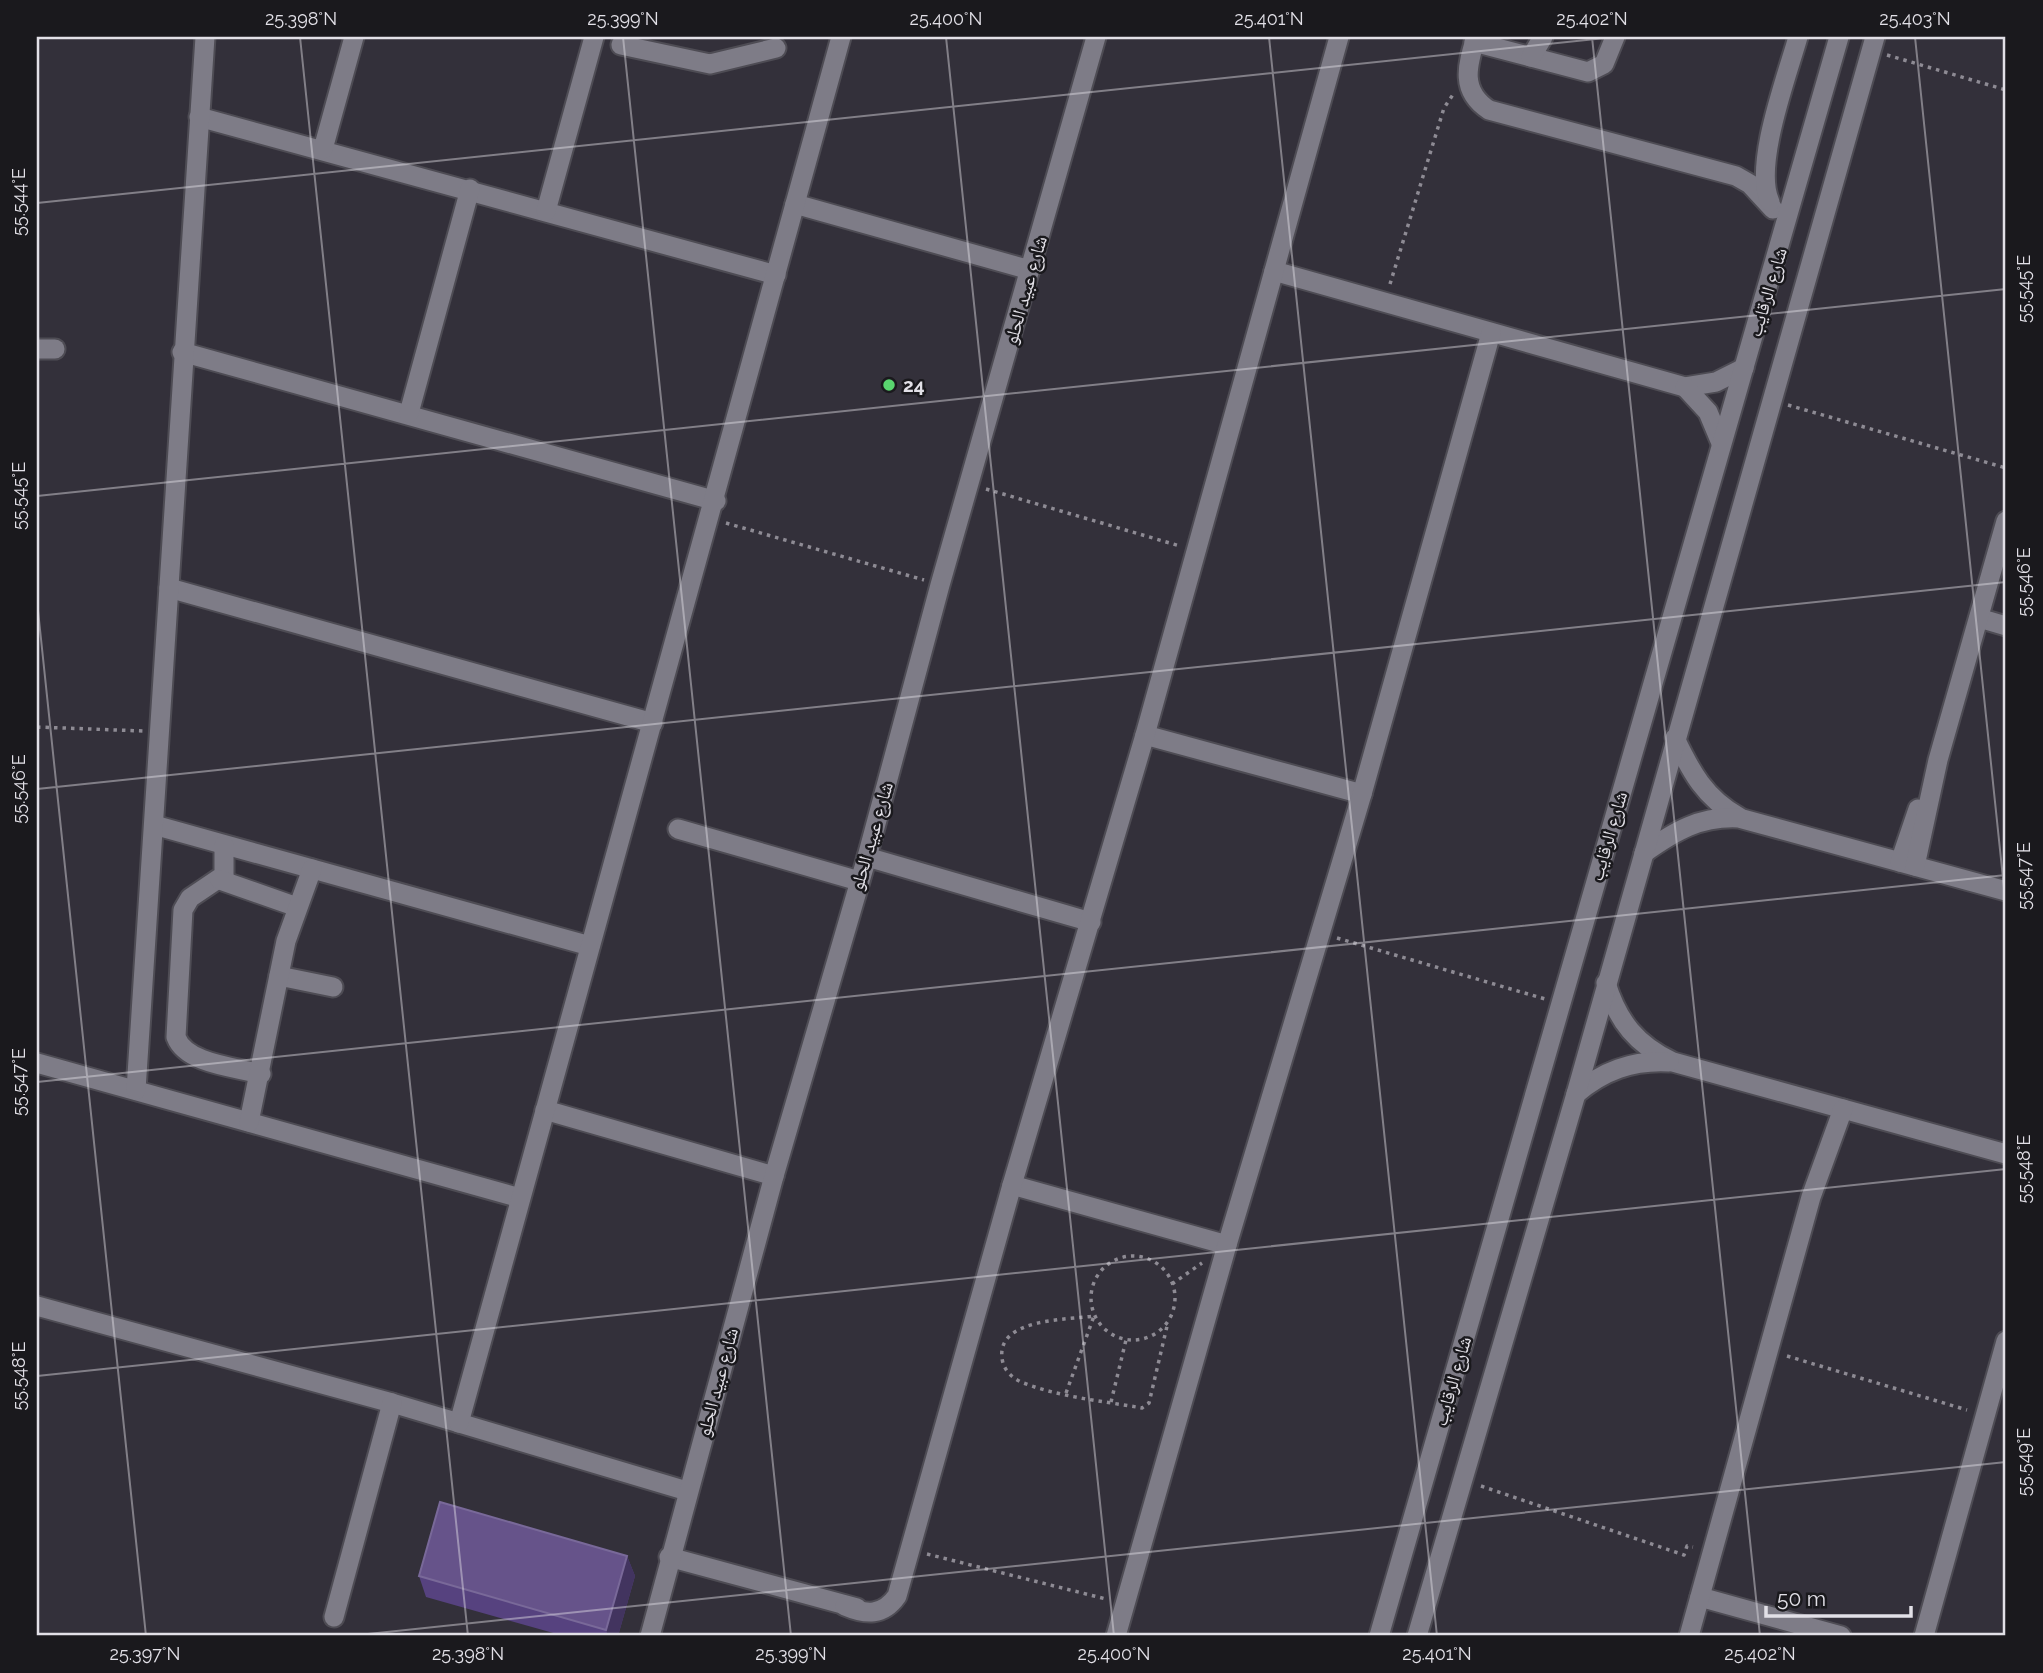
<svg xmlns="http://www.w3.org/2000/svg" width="2043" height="1673" font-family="Raleway,'Noto Naskh Arabic',sans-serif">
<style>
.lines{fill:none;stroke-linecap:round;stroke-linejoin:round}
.minor-casing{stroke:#4e4c54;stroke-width:23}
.path{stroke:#8e8b94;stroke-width:3.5;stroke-dasharray:3.5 5;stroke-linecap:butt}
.minor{stroke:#7e7c87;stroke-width:19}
.wall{fill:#56427f}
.shaded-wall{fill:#42345f}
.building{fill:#66538a;stroke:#796999;stroke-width:2}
.ticks{fill:none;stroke:#e2e0e7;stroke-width:2;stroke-opacity:0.45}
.poi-dot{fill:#59d56f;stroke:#1a191d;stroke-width:2.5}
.labels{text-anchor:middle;stroke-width:5;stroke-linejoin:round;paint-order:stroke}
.street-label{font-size:19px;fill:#e2e0e7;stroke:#1a191d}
.poi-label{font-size:19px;font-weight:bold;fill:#e2e0e7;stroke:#1a191d;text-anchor:start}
.neatline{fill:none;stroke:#e2e0e7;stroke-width:2.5}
.ticks-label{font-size:18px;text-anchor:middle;fill:#e2e0e7}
</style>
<rect width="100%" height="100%" fill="#33303a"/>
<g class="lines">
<defs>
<g id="minor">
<path d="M1476 37C1467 66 1460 91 1489 110L1736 176 1750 184 1773 209"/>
<polyline points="1474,42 1588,72 1604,64 1615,37"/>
<polyline points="621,45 710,64 776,48"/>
<polyline points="1531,57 1543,37"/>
<polyline points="199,117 776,275"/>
<polyline points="323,149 354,37"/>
<path d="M1770 202C1753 166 1787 76 1798 37"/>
<polyline points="795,204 1030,270"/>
<polyline points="546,211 594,37"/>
<polyline points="1274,271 1685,387 1716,382 1744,368"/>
<polyline points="37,349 55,349"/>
<polyline points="182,352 716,501"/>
<polyline points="1685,387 1708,412 1721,443"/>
<polyline points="409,413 470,189"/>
<polyline points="169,588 653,723"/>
<polyline points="1979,618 2006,626"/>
<polyline points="1145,735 1362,794"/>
<path d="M1675 738C1691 772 1705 798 1739 817"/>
<polyline points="154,825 590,946"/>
<polyline points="678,829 859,881"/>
<path d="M224 845V875L190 898 183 910 176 1037C186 1064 235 1067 261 1074"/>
<path d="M1644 853C1675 831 1700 816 1739 818L2006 891"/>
<polyline points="867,857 1091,922"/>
<polyline points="1900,862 1918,809"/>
<polyline points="1915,866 1938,760 2006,521"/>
<polyline points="220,880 297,907"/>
<polyline points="279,976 333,987"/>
<path d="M1606 983C1618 1022 1637 1045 1673 1062L2006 1154"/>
<polyline points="37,1063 520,1198"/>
<polyline points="136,1090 205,37"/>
<path d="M1576 1094C1603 1071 1632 1060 1669 1062"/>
<polyline points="545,1110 774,1176"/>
<polyline points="249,1122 286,941 312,869"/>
<polyline points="1012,1185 1227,1245"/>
<polyline points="37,1306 392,1403 687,1491"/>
<polyline points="459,1423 841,37"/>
<polyline points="669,1557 857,1608"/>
<polyline points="1700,1597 1841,1636"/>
<path d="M845 1606C866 1615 883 1616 897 1596L1012 1185 1145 735 1339 37"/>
<polyline points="334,1617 392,1403"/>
<polyline points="650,1636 774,1176 867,857 940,585 1096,37"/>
<polyline points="1116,1636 1227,1245 1362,794 1491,333"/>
<polyline points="1379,1636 1839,37"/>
<polyline points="1417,1636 1576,1094 1875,37"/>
<polyline points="1689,1636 1811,1197 1843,1109"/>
<polyline points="1924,1636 2006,1341"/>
</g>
</defs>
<use href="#minor" class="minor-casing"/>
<g class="path">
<polyline points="1887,55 2006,90"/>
<polyline points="1390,284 1444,108 1454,93"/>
<polyline points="1788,405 2006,468"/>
<polyline points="986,489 1180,546"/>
<polyline points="726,523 924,580"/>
<polyline points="37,727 143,731"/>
<polyline points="1337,938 1545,999"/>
<circle cx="1133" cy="1298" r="42"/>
<polyline points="1172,1284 1202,1263"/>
<polyline points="1787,1356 1967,1410"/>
<path d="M1066 1393 1094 1316C1067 1320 997 1318 1002 1358 1003 1369 1011 1377 1021 1382 1058 1397 1103 1401 1142 1408L1149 1403 1168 1322"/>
<polyline points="1111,1402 1126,1340"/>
<polyline points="1481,1486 1684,1555 1687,1546 1693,1547"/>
<polyline points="927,1554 1106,1599"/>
</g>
<use href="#minor" class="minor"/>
</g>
<polygon class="wall" points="627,1556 635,1576 618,1636 564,1636 426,1597 419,1576"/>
<polygon class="shaded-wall" points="627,1556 635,1576 618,1636 608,1636 606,1630"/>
<polygon class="building" points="440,1502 627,1556 606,1630 419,1576"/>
<path class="ticks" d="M300 37 468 1636M623 37 791 1636M946 37 1114 1636M1269 37 1437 1636M1592 37 1760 1636M1915 37 2006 907M37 203 1615 37M37 496 2006 289M37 601 146 1636M37 789 2006 582M37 1082 2006 875M37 1376 2006 1169M349 1636 2006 1462"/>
<circle class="poi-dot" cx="889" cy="385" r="7"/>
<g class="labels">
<g class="street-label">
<text transform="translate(1025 290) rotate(-74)" y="7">شارع عبيد الحلو</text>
<text transform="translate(1767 292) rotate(-73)" y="7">شارع الرقايب</text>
<text transform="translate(871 836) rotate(-74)" y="7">شارع عبيد الحلو</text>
<text transform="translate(1608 836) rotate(-74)" y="7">شارع الرقايب</text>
<text transform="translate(1452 1381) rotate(-74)" y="7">شارع الرقايب</text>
<text transform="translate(717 1382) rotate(-75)" y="7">شارع عبيد الحلو</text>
</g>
<g class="poi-label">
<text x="903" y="392">24</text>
</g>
</g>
<rect width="2043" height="1673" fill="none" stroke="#1a191d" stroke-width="77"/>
<path d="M1766 1606v10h145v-10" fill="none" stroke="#e2e0e7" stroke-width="3.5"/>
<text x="1777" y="1606" font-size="21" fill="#e2e0e7" stroke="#1a191d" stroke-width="5" paint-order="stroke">50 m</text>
<rect x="38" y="38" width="1966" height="1596" class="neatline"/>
<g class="ticks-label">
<text x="301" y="25">25.398°N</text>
<text x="623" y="25">25.399°N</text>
<text x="946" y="25">25.400°N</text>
<text x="1269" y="25">25.401°N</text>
<text x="1592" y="25">25.402°N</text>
<text x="1915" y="25">25.403°N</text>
<text transform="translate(19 202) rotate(-90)" y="6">55.544°E</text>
<text transform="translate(2024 289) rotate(-90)" y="6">55.545°E</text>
<text transform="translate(19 496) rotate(-90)" y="6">55.545°E</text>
<text transform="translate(2024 582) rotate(-90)" y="6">55.546°E</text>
<text transform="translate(19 789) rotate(-90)" y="6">55.546°E</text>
<text transform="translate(2024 876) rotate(-90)" y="6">55.547°E</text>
<text transform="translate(19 1082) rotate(-90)" y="6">55.547°E</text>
<text transform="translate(2024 1169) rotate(-90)" y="6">55.548°E</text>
<text transform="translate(19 1376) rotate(-90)" y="6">55.548°E</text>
<text transform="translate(2024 1462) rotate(-90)" y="6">55.549°E</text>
<text x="145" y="1660">25.397°N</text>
<text x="468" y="1660">25.398°N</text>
<text x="791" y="1660">25.399°N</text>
<text x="1114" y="1660">25.400°N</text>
<text x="1437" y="1660">25.401°N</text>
<text x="1760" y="1660">25.402°N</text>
</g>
</svg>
